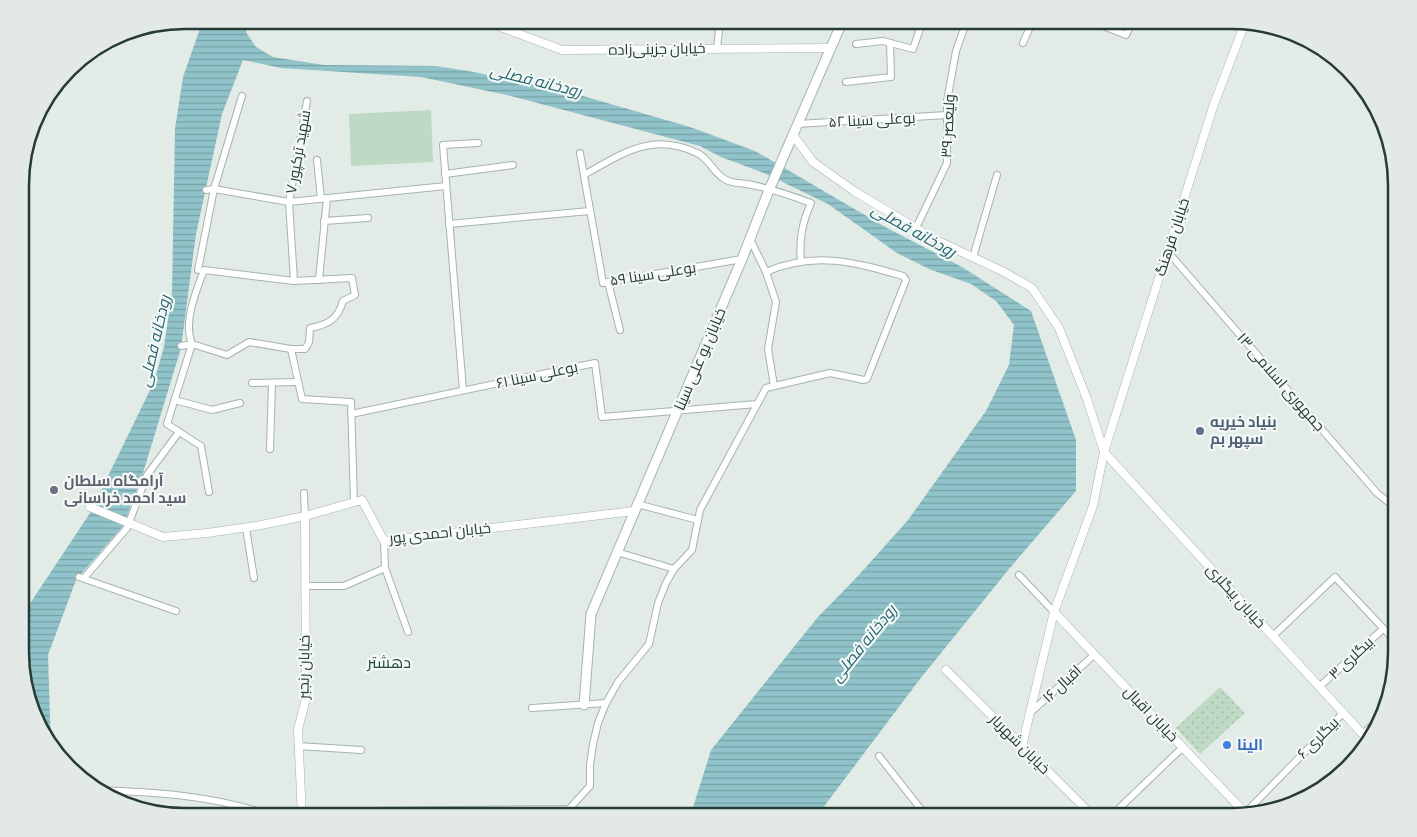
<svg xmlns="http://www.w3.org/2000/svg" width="1417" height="837" font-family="'Source Sans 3',Cairo,sans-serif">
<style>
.grass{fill:url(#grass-dots)}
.garden{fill:#bedac5}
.water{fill:url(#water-rules)}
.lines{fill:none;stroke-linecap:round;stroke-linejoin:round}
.minor-casing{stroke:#a6b3ae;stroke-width:8}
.tertiary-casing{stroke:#a6b3ae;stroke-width:9}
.secondary-casing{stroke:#a3b6af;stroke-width:11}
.minor{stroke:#fff;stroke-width:6}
.tertiary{stroke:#fff;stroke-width:8}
.secondary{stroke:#fff;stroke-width:9}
.service-dot{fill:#5c6f8a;stroke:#f3f8f6;stroke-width:2}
.worship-dot{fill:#6b7280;stroke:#f3f8f6;stroke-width:2}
.shop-dot{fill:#3f7fe0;stroke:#f3f8f6;stroke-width:2}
.labels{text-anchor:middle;stroke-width:4.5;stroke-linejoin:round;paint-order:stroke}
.street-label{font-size:15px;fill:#253b34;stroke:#f3f8f6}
.service-label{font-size:15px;font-weight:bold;fill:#4e5e75;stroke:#f3f8f6;text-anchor:start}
.worship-label{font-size:15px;font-weight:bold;fill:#5b616d;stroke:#f3f8f6;text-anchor:start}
.shop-label{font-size:15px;font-weight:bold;fill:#366cbe;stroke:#f3f8f6;text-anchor:start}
.water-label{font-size:16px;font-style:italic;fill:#256670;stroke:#f3f8f6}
.neighbourhood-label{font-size:16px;fill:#234b40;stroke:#f3f8f6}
.rim{fill:none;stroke:#253b34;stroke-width:2.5}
</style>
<defs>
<pattern id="grass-dots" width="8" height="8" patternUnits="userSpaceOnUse" patternTransform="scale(1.25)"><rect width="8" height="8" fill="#bedac5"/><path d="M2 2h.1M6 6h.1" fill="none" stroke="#a3bcaa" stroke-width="1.8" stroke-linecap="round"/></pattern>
<pattern id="water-rules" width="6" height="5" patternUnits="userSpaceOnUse" patternTransform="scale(1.25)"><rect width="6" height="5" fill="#91c3ca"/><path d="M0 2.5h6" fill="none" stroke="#76a0a5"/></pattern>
</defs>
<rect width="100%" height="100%" fill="#e3ebe7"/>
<polygon class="grass" points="1220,687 1245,713 1200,754 1176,728"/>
<polygon class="garden" points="431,110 433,162 351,166 349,114"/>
<polygon class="water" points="203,20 243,20 247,34 256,47 273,57 324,65 436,66 474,72 583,96 690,127 755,151 887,228 962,267 1031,311 1076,440 1076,491 1009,569 920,679 816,817 690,817 711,750 818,617 858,576 908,520 986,411 1009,365 1014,325 996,301 971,284 929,269 897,253 828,204 764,173 721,157 700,146 507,95 421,77 281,68 243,60 222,114 196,234 181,348 143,473 123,526 76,580 48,655 51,746 48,744 21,674 21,629 31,602 90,513 154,382 164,347 172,291 175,129 183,77"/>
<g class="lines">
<defs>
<g id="minor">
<polyline points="1088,20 1126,35 1133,20"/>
<polyline points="1023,43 1033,20"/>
<polyline points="856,44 883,41 913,49 923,20"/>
<polyline points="717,49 720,20"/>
<polyline points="846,82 891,77 890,43"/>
<polyline points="797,124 947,115"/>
<polyline points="580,153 603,283 742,259"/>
<polyline points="317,160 321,199"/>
<polyline points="445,174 513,165"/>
<path d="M584 175C623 153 653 131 699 154 710 160 714 174 726 180 734 184 744 183 752 185 773 189 792 196 811 203 802 223 799 240 801 262"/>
<polyline points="206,190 214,189 289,202 446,186"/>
<polyline points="324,221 368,218"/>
<polyline points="449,224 590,211"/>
<polyline points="916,228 947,163 947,101 956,51 967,20"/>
<polyline points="750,239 766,272 776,302 768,349 774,386"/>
<polyline points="1168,252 1377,493 1397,509"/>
<polyline points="973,257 997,175"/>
<polyline points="198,270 214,189 242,96"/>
<polyline points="319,280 327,198"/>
<polyline points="294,281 289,202 307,101"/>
<polyline points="608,282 620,330"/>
<path d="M181 346 192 344C183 321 196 292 204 270L294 281 352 278 355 295 343 301C338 319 328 325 310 328L309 342 305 349H291L249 342 227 355 192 344 167 424 201 446 209 492"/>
<polyline points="291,349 302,399 351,402 354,502"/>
<polyline points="252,383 298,382"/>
<polyline points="463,390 443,145 478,143"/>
<polyline points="175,400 212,410 240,403"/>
<polyline points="351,414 595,363 602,417 757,404"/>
<polyline points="270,449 272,383"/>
<polyline points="304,493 305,516"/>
<polyline points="637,504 698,520"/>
<polyline points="246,528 254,578"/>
<polyline points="384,541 385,568 408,632"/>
<polyline points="617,552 674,569"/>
<polyline points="1019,575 1054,612"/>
<polyline points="79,577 176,611"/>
<polyline points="84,578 127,528 147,475 179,432"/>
<polyline points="305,586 344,586 385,568"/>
<polyline points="1273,636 1335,577 1397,643"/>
<polyline points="1319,687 1383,629"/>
<polyline points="532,708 606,703"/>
<polyline points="1030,713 1095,654"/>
<polyline points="1363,734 1380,718"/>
<polyline points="298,746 361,750"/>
<polyline points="879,756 927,817"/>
<path d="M97 790C152 792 207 795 260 812L569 809 590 786V765L593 744 598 723 606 703 618 682 649 644 658 603 666 583 674 569 692 550 700 510 766 388 830 373 864 380 867 379 906 280 903 276C854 262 815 251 766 272"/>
<polyline points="1245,813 1343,713"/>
<polyline points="1110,817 1183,747"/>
</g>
<g id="tertiary">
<polyline points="490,20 498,26 562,50 831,48"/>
<polyline points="1245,23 1214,104 1104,452 1369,741"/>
<polyline points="793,135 813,162 854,191 932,238 1004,272 1032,288 1059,328 1087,399 1104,452 1093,506 1054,612 1022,746"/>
<polyline points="90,507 163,537 207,533 256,526 305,516 362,500 384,541 634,511"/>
<polyline points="1054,612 1247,815"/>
<polyline points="946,670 1094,817"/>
<polyline points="302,817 298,729 306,699 305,516"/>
</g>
<polyline id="secondary" points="584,705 591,614 742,259 769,190 843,20"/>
</defs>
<use href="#minor" class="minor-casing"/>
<use href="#tertiary" class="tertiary-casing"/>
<use href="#secondary" class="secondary-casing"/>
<use href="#minor" class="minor"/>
<use href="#tertiary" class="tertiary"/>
<use href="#secondary" class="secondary"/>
</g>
<circle class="service-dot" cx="1200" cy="431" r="5"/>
<circle class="worship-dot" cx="54" cy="490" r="5"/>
<circle class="shop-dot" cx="1227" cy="745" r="5"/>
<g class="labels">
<g class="street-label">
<text transform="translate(657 49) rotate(-1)" y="5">خیابان جزینی‌زاده</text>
<text transform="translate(872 120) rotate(-3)" y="5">بوعلی سینا ۵۲</text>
<text transform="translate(948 126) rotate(-87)" y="5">ولیعصر ۳۹</text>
<text transform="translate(298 152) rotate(-80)" y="5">شهید ترکپور ۷</text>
<text transform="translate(1172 237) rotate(-72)" y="5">خیابان فرهنگ</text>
<text transform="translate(653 274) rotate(-9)" y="5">بوعلی سینا ۵۹</text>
<text transform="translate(700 359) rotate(-67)" y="5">خیابان بو علی سینا</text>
<text transform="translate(537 375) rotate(-12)" y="5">بوعلی سینا ۶۱</text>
<text transform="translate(1281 382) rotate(49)" y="5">جمهوری اسلامی ۱۳</text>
<text transform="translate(440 533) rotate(-6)" y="5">خیابان احمدی پور</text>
<text transform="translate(1236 596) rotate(48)" y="5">خیابان بیگلری</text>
<text transform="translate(1351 658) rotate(-43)" y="5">بیگلری ۳</text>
<text transform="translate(304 667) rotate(-89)" y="5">خیابان رنجبر</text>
<text transform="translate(1062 684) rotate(-43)" y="5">اقبال ۱۶</text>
<text transform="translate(1151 714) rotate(46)" y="5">خیابان اقبال</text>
<text transform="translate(1318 738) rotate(-45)" y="5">بیگلری ۶</text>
<text transform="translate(1020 744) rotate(45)" y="5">خیابان شهریار</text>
</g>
<g class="service-label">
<text x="1210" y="427">بنیاد خیریه<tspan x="1210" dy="17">سپهر بم</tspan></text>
</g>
<g class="worship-label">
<text x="64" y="486">آرامگاه سلطان<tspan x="64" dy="17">سید احمد خراسانی</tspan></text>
</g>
<g class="shop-label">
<text x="1237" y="750">الینا</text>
</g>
<g class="water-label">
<text transform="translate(536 80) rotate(14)" y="6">رودخانه فصلی</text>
<text transform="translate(914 230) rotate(29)" y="6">رودخانه فصلی</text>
<text transform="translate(154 341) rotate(-77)" y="6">رودخانه فصلی</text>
<text transform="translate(863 643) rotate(-51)" y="6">رودخانه فصلی</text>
</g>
<g class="neighbourhood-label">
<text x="389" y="668">دهشتر</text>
</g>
</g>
<path d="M0 0H1417V837H0ZM185 29H1232A156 156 0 0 1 1388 185V652A156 156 0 0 1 1232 808H185A156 156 0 0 1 29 652V185A156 156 0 0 1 185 29Z" fill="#e3e9e6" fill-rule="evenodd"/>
<path class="rim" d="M185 29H1232A156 156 0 0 1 1388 185V652A156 156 0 0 1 1232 808H185A156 156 0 0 1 29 652V185A156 156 0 0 1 185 29Z"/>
</svg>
